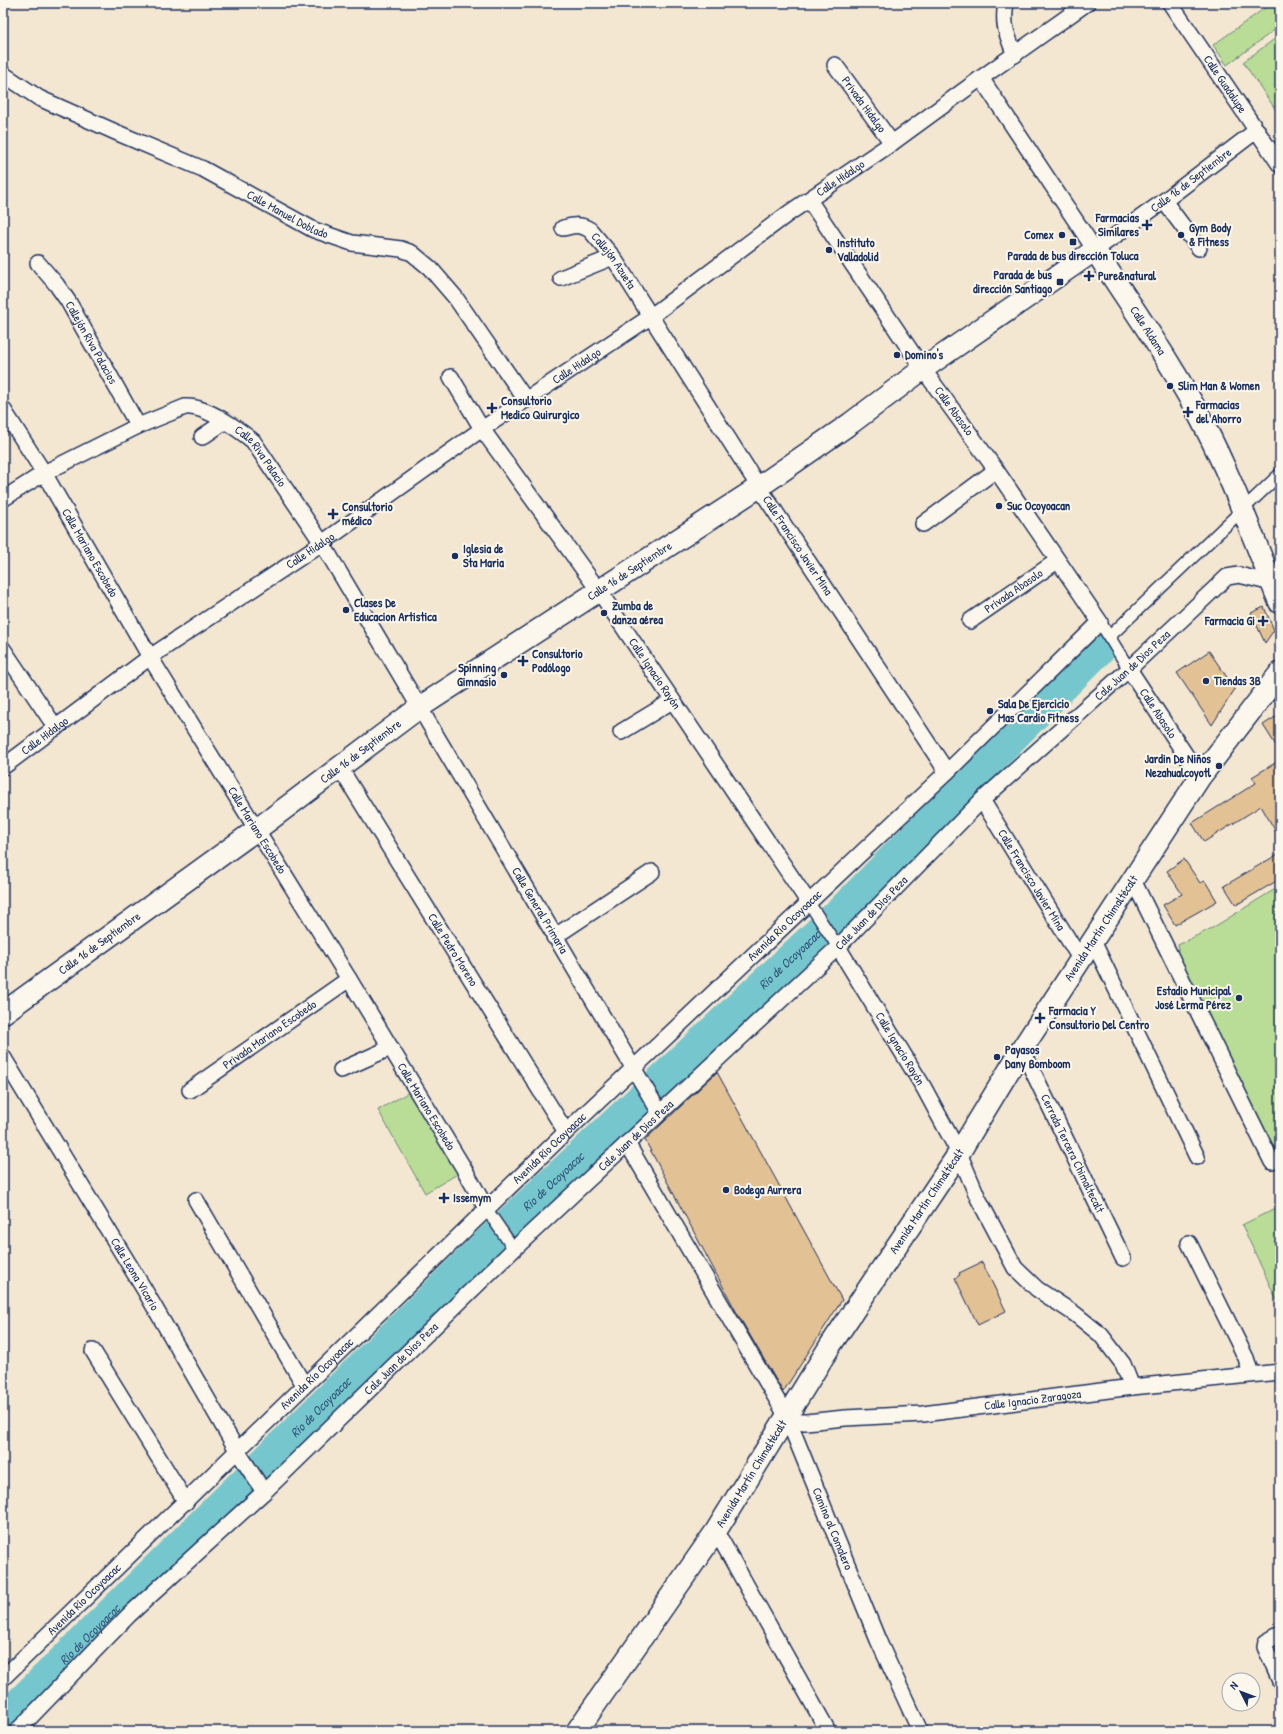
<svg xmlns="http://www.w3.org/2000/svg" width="1283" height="1734" font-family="'Patrick Hand',sans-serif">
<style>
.green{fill:#b9dc96;stroke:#6a867a}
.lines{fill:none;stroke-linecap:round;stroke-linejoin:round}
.river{stroke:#76c7cd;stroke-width:31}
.building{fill:#e2c194;stroke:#1b2f5e}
.pedestrian-casing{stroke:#1b2f5e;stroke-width:14}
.minor-casing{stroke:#1b2f5e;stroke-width:18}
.secondary-casing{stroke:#1b2f5e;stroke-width:24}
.pedestrian{stroke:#fbf7ec;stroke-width:11}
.minor{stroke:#fbf7ec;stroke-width:15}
.secondary{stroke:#fbf7ec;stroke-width:21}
.poi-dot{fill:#1b2f5e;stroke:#fbf7ec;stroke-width:1.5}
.labels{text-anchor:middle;stroke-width:4;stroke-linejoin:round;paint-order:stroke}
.street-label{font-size:12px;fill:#1b2f5e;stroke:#fbf7ec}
.poi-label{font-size:12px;font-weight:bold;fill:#1b2f5e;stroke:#fbf7ec;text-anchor:start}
.water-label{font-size:13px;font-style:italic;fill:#32557a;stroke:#fbf7ec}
</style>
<rect width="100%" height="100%" fill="#f4e7d2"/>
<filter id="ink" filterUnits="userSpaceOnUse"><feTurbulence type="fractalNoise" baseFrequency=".025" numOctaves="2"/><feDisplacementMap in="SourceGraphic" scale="8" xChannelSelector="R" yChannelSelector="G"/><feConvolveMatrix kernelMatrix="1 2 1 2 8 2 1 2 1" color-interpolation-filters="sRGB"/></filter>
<g filter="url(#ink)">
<g class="green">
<polygon points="1272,3 1280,3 1280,26 1227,65 1213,45"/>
<polygon points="1280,35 1280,116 1243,62"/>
<polygon points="1280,886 1280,1168 1222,1044 1174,953 1179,949 1178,945 1214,927"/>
<polygon points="411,1091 461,1172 425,1193 378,1110"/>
<polygon points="1280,1206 1280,1307 1242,1225"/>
</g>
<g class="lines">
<path class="river" id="s1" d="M3 1719 487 1243 844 908 1104 645"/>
</g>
<g class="building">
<polygon points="1264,607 1274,630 1265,643 1251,613"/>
<polygon points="1209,651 1235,689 1212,725 1177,673"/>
<polygon points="1280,714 1280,752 1263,725"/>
<polygon points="1280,760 1280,839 1261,806 1204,842 1192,823 1256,783 1252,777"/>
<polygon points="1280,853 1280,879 1236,905 1224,886"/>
<polygon points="1184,859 1200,883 1205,881 1217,901 1175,925 1163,905 1182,894 1167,871"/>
<polygon points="717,1072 842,1300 783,1392 737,1313 645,1140"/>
<polygon points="982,1262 1006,1311 978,1325 955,1278 960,1275 959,1273"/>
</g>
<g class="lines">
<defs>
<g id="pedestrian">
<polyline points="1100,622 1129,669"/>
<polyline points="1109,637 1280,474"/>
<polyline points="809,903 838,947"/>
<polyline points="487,1210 514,1249"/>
</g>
<g id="minor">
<path d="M1006 3C1002 25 1007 35 1015 55"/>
<path id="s2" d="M1170 3 1280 165"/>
<path id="s3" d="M835 65 892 143"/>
<path id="s4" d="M3 74 39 98 120 134 203 169 314 230 352 243 401 249 412 253 430 268 455 297 526 400"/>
<path id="s5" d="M981 78 1095 250 1164 201 1257 130"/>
<polyline points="1164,201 1199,248"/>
<path id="s6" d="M563 228C573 226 580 223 590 230L613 257 759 487 947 772"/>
<path id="s7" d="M38 263 56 284 68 301 138 426"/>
<polyline points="561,278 613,257"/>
<path id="s8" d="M451 377 482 429 599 591 809 903"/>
<path id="s9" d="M3 409 44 473 150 657 349 979 463 1167 487 1210"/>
<polyline points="202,437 224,422"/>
<path id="s10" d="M3 499 44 473 138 426 185 407C205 405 238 429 253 441L322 543 660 1113"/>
<polyline points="923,524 996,470"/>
<path id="s11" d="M970 621 1057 561"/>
<polyline points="3,649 56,728"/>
<path id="s12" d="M1129 669 1200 777"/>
<polyline points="621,732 672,701"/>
<path id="s13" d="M3 767 150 657 322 543 482 429 650 317 789 213 892 143 981 78 1087 3"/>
<path id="s14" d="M340 768 566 1132"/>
<path id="s15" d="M982 800 1081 960"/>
<polyline points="1133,880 1272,1162"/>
<polyline points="554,937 652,872"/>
<polyline points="1093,941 1197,1157"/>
<path id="s16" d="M838 947 924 1088 959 1153 978 1198 1015 1268 1037 1289 1075 1314 1101 1335 1123 1364 1132 1387"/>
<path id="s17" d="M1022 1049 1123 1258"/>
<path id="s18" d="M3 1057 144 1289 238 1452 264 1492"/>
<polyline points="341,1070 390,1048"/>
<path id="s19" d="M190 1090 349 979"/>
<path id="s20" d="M627 1143 787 1417 878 1640 920 1731"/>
<polyline points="196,1200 304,1385"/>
<polyline points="1189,1243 1246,1358 1251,1374"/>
<polyline points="93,1351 186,1502"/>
<path id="s21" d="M787 1417 797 1422H806L845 1418 923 1414 1132 1387 1280 1372"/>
<polyline points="716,1531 828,1731"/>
<polyline points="1280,1634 1266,1642 1265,1647 1280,1681"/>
<path id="s22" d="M3 1678 566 1132 947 772 1100 622 996 470 923 369 809 200"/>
<path id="s23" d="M17 1731 129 1615 264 1492 514 1249 838 947 982 800 1129 669 1227 577 1239 575 1272 583"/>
</g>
<g id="secondary">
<path id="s24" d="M3 1013 256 830 420 707 759 487 851 423 923 369 1095 250C1132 308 1173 364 1204 425 1234 482 1255 544 1280 603"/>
<path id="s25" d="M577 1731 716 1531 830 1346 959 1153 1022 1049 1200 777 1280 673"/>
</g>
</defs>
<use href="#pedestrian" class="pedestrian-casing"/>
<use href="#minor" class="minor-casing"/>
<use href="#secondary" class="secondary-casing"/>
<use href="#pedestrian" class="pedestrian"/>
<use href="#minor" class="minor"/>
<use href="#secondary" class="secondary"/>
</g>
</g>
<g class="poi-dot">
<path d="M1145 219h4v4h4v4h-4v4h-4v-4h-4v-4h4z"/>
<circle cx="1062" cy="235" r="4"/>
<circle cx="1181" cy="235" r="4"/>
<rect x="1069" y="238" width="8" height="8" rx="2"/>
<circle cx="829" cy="250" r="4"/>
<path d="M1087 270h4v4h4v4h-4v4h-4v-4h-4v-4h4z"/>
<rect x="1056" y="278" width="8" height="8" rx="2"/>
<circle cx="897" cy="355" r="4"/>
<circle cx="1170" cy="386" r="4"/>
<path d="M490 402h4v4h4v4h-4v4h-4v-4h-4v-4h4z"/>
<path d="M1186 406h4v4h4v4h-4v4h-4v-4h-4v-4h4z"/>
<circle cx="999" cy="506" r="4"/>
<path d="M331 508h4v4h4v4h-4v4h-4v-4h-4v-4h4z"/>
<circle cx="455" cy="556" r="4"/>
<circle cx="346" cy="610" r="4"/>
<circle cx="604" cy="613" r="4"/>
<path d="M1261 615h4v4h4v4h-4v4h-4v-4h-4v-4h4z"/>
<path d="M521 655h4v4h4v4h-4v4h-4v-4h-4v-4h4z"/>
<circle cx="504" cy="675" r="4"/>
<circle cx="1206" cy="681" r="4"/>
<circle cx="990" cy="711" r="4"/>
<circle cx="1219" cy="766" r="4"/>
<circle cx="1239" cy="998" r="4"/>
<path d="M1038 1012h4v4h4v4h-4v4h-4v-4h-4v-4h4z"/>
<circle cx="997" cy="1057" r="4"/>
<circle cx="726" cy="1190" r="4"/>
<path d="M442 1192h4v4h4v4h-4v4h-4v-4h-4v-4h4z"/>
</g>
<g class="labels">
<g class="street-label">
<text dy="4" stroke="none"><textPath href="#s2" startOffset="98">Calle Guadalupe</textPath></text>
<text dy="4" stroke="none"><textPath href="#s3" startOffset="49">Privada Hidalgo</textPath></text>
<text dy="4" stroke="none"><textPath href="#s13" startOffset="1024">Calle Hidalgo</textPath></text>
<text dy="4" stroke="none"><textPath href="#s5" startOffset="325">Calle 16 de Septiembre</textPath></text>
<text dy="4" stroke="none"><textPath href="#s4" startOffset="318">Calle Manuel Doblado</textPath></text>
<text dy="4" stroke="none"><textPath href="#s6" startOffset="67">Callejón Azueta</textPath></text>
<text dy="4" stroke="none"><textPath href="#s24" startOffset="1429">Calle Aldama</textPath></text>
<text dy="4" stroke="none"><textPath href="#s7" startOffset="96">Callejón Riva Palacios</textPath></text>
<text dy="4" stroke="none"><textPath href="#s13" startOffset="700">Calle Hidalgo</textPath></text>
<text transform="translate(954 411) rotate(54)" y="4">Calle Abasolo</text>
<text dy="4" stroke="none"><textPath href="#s10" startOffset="298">Calle Riva Palacio</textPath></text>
<text dy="4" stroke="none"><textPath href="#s6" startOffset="406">Calle Francisco Javier Mina</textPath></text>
<text dy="4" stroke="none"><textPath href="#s13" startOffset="376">Calle Hidalgo</textPath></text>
<text dy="4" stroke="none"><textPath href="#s9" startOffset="168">Calle Mariano Escobedo</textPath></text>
<text dy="4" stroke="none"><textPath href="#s24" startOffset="767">Calle 16 de Septiembre</textPath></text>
<text dy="4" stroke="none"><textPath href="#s11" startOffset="53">Privada Abasolo</textPath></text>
<text dy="4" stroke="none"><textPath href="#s23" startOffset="1543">Cale Juan de Dios Peza</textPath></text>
<text dy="4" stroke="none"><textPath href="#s8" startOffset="360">Calle Ignacio Rayón</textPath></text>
<text dy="4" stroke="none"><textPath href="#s12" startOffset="53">Calle Abasolo</textPath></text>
<text dy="4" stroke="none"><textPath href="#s13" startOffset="52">Calle Hidalgo</textPath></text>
<text dy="4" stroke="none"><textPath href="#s24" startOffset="443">Calle 16 de Septiembre</textPath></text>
<text dy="4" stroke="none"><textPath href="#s9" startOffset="492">Calle Mariano Escobedo</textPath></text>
<text dy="4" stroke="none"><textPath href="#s15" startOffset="94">Calle Francisco Javier Mina</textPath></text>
<text dy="4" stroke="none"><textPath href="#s10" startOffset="832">Calle General Primaria</textPath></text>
<text dy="4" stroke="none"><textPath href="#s23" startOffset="1183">Cale Juan de Dios Peza</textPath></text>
<text dy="4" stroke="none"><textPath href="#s22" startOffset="1085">Avenida Río Ocoyoacac</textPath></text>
<text dy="4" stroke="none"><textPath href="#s25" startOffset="959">Avenida Martín Chimaltécalt</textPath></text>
<text dy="4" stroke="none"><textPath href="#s24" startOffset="119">Calle 16 de Septiembre</textPath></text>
<text dy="4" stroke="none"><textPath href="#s14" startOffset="214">Calle Pedro Moreno</textPath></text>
<text dy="4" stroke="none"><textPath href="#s19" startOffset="97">Privada Mariano Escobedo</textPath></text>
<text dy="4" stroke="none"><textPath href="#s16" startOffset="119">Calle Ignacio Rayón</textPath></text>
<text dy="4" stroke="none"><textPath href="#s9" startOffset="816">Calle Mariano Escobedo</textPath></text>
<text dy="4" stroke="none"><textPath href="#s23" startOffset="859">Cale Juan de Dios Peza</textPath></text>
<text dy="4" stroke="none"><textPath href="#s22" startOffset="761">Avenida Río Ocoyoacac</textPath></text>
<text dy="4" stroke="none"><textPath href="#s17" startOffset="116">Cerrada Tercera Chimaltecalt</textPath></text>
<text dy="4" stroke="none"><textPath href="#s25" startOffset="635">Avenida Martín Chimaltécalt</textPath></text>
<text dy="4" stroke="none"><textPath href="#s18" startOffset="254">Calle Leona Vicario</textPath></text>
<text dy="4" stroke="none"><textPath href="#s23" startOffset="535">Cale Juan de Dios Peza</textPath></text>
<text dy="4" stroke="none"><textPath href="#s22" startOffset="437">Avenida Río Ocoyoacac</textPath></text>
<text dy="4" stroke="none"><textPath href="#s21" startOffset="248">Calle Ignacio Zaragoza</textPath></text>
<text dy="4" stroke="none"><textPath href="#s25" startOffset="311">Avenida Martín Chimaltécalt</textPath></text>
<text dy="4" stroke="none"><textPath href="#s20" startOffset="438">Camino al Comalero</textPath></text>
<text dy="4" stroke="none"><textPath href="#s22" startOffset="113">Avenida Río Ocoyoacac</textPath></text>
</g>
<g class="poi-label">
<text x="1139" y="222" text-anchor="end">Farmacias<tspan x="1139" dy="14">Similares</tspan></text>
<text x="1189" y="232">Gym Body<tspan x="1189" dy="14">&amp; Fitness</tspan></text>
<text x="1054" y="239" text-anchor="end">Comex</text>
<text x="837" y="247">Instituto<tspan x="837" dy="14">Valladolid</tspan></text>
<text x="1073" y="260" text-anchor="middle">Parada de bus dirección Toluca</text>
<text x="1052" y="279" text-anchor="end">Parada de bus<tspan x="1052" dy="14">dirección Santiago</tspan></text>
<text x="1098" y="280">Pure&amp;natural</text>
<text x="905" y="359">Domino's</text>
<text x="1178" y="390">Slim Man &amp; Women</text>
<text x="501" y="405">Consultorio<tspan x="501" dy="14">Medico Quirurgico</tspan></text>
<text x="1196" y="409">Farmacias<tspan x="1196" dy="14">del Ahorro</tspan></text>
<text x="1007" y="510">Suc Ocoyoacan</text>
<text x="342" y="511">Consultorio<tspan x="342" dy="14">médico</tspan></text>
<text x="463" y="553">Iglesia de<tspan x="463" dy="14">Sta Maria</tspan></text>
<text x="354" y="607">Clases De<tspan x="354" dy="14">Educacion Artistica</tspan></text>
<text x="612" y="610">Zumba de<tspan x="612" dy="14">danza aérea</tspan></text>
<text x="1255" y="625" text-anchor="end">Farmacia Gi</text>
<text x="532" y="658">Consultorio<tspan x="532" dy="14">Podólogo</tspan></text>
<text x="496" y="672" text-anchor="end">Spinning<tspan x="496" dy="14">Gimnasio</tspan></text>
<text x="1214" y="685">Tiendas 3B</text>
<text x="998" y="708">Sala De Ejercicio<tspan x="998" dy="14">Mas Cardio Fitness</tspan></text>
<text x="1211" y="763" text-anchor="end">Jardin De Niños<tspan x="1211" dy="14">Nezahualcoyotl</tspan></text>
<text x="1231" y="995" text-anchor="end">Estadio Municipal<tspan x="1231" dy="14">José Lerma Pérez</tspan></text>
<text x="1049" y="1015">Farmacia Y<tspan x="1049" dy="14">Consultorio Del Centro</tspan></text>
<text x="1005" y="1054">Payasos<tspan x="1005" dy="14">Dany Bomboom</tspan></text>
<text x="734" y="1194">Bodega Aurrera</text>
<text x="453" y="1202">Issemym</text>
</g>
<g class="water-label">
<text dy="5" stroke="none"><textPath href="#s1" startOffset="1093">Rio de Ocoyoacac</textPath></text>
<text dy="5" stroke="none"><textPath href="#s1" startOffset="769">Rio de Ocoyoacac</textPath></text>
<text dy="5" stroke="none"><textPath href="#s1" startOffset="445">Rio de Ocoyoacac</textPath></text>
<text dy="5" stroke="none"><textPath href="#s1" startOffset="121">Rio de Ocoyoacac</textPath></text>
</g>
</g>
<rect width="1283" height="1734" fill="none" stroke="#fbf7ec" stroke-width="16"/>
<rect x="8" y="8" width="1267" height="1718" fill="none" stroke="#1b2f5e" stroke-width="1.5" filter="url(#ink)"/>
<g transform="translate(1241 1692) rotate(312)"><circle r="19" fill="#fbf7ec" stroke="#a1a7b3"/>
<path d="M0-3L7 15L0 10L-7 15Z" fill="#1b2f5e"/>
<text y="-6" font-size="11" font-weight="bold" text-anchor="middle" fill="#1b2f5e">N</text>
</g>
</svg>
